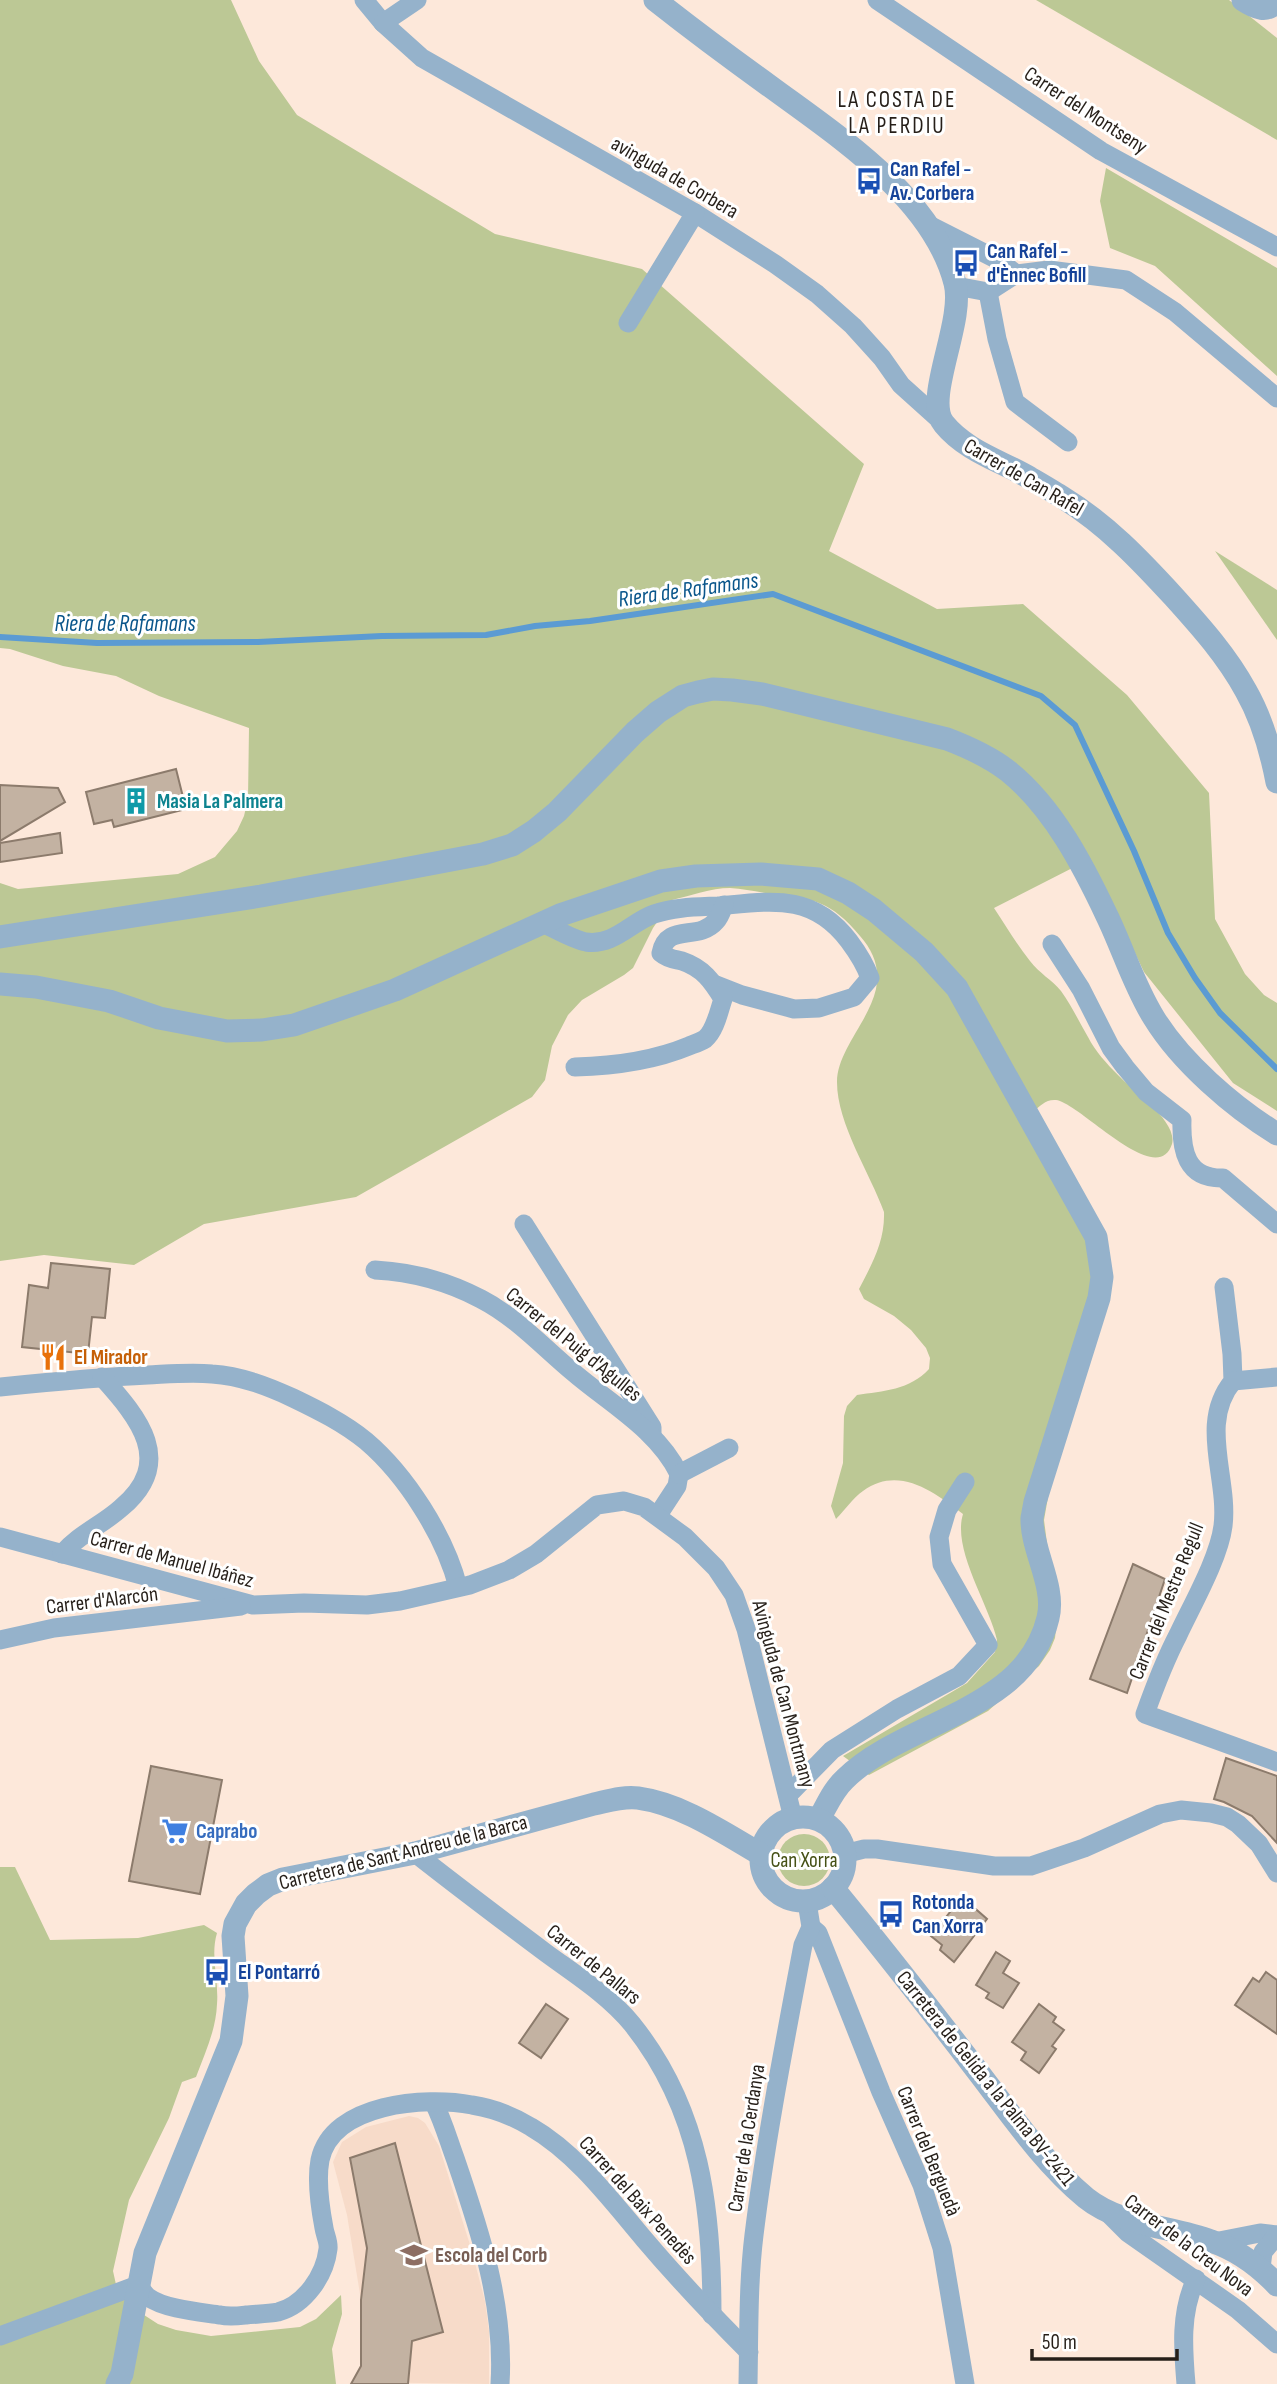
<svg xmlns="http://www.w3.org/2000/svg" width="1277" height="2384" font-family="'Sofia Sans Condensed',sans-serif">
<style>
.built{fill:#f7dbc9}
.green{fill:#bcc895}
.lines{fill:none;stroke-linecap:round;stroke-linejoin:round}
.stream{stroke:#5b9bd3;stroke-width:6}
.building{fill:#c3b2a2;stroke:#8c7b6c;stroke-width:2}
.minor{stroke:#95b2cb;stroke-width:19}
.tertiary{stroke:#95b2cb;stroke-width:23}
.labels{text-anchor:middle;stroke-width:6;stroke-linejoin:round;paint-order:stroke}
.street-label{font-size:21px;fill:#261f19;stroke:#fff}
.transit-label{font-size:21px;font-weight:bold;fill:#164399;stroke:#fff;text-anchor:start}
.culture-label{font-size:21px;font-weight:bold;fill:#0d838f;stroke:#fff;text-anchor:start}
.food-label{font-size:21px;font-weight:bold;fill:#c56008;stroke:#fff;text-anchor:start}
.shop-label{font-size:21px;font-weight:bold;fill:#366cbe;stroke:#fff;text-anchor:start}
.park-label{font-size:21px;fill:#465116;stroke:#fff}
.education-label{font-size:21px;font-weight:bold;fill:#785e54;stroke:#fff;text-anchor:start}
.neighbourhood-label{font-size:23px;letter-spacing:2px;fill:#261f19;stroke:#fff}
.water-label{font-size:23px;font-style:italic;fill:#0a568b;stroke:#fff}
</style>
<rect width="100%" height="100%" fill="#fde8da"/>
<polygon class="built" points="409,2116 418,2118 425,2123 439,2146 471,2248 485,2301 489,2331 489,2384 352,2382 361,2366 361,2300 347,2215 333,2162 342,2142 366,2127"/>
<g class="green">
<path d="M0 0H231L259 61 297 115 495 234 642 269 864 464 829 551 937 609 1023 604 1127 695 1209 793 1215 919 1245 974 1264 995 1277 1003V1111L1233 1083 1144 972 1090 859 994 908C1006 926 1017 945 1030 961 1039 973 1052 980 1061 991 1072 1006 1079 1022 1088 1037 1095 1051 1107 1064 1118 1075 1132 1090 1178 1121 1172 1144 1157 1190 1080 1103 1056 1100 1046 1099 1040 1106 1033 1112L1110 1282 1053 1469 1044 1520 1057 1620 1055 1638 1050 1650 1039 1666 988 1711 869 1775 843 1756 967 1683 995 1652 997 1640C989 1604 952 1550 963 1514 934 1492 899 1465 863 1491 853 1498 845 1510 836 1519L831 1506 843 1463 844 1416 847 1406 857 1395C883 1391 910 1390 929 1369L930 1358 926 1348 911 1330 894 1316 864 1299 859 1289C872 1264 885 1241 884 1212 870 1173 837 1124 837 1082 837 1051 869 1021 876 989 880 968 874 952 860 936 831 901 814 899 772 894 758 892 744 889 730 888 711 888 690 896 672 900L653 928 633 968 624 975 582 1000 568 1015 552 1046 545 1080 532 1097 356 1197 204 1224 134 1265 44 1255 0 1261V883L18 889 178 874 215 857 237 831 244 816 248 799 249 728 159 696 116 676 63 666 10 649 0 648Z"/>
<polygon points="1036,0 1229,0 1277,38 1277,140"/>
<polygon points="1106,168 1277,268 1277,376 1155,266 1110,248 1100,201"/>
<polygon points="1215,551 1277,590 1277,640"/>
<circle cx="804" cy="1860" r="26"/>
<path d="M0 1867H15L50 1940 138 1938 204 1925 217 1933C210 1956 219 1980 217 2004 216 2030 205 2053 196 2077L182 2082 169 2118 129 2200 113 2271 117 2289 141 2313 158 2324 176 2330 211 2336 300 2327 316 2319 341 2295 342 2314 332 2349 336 2384H0Z"/>
</g>
<g class="lines">
<polyline class="stream" points="0,637 97,643 258,642 382,636 486,635 535,626 590,621 773,594 1041,696 1075,725 1134,851 1168,933 1195,978 1220,1013 1277,1069"/>
</g>
<g class="building">
<polygon points="176,769 186,809 114,827 112,820 94,824 86,792"/>
<polygon points="0,785 58,788 65,802 0,841"/>
<polygon points="60,833 62,853 0,862 0,843"/>
<polygon points="51,1263 110,1269 105,1318 92,1317 88,1354 22,1347 29,1285 48,1288"/>
<polygon points="1133,1564 1165,1579 1127,1693 1090,1679"/>
<polygon points="1226,1758 1277,1776 1277,1843 1252,1816 1224,1802 1214,1799"/>
<polygon points="151,1766 222,1780 200,1894 129,1881"/>
<polygon points="962,1897 987,1919 954,1962 940,1950 942,1945 931,1936"/>
<polygon points="996,1952 1010,1961 1003,1973 1019,1983 1003,2008 986,1998 989,1993 976,1985"/>
<polygon points="1266,1972 1277,1980 1277,2034 1235,2005 1253,1978 1259,1982"/>
<polygon points="546,2004 568,2019 541,2058 519,2043"/>
<polygon points="1039,2004 1056,2017 1053,2022 1064,2030 1052,2046 1056,2049 1039,2073 1021,2060 1026,2052 1012,2042"/>
<polygon points="395,2143 443,2332 412,2341 408,2384 351,2384 361,2366 361,2300 367,2248 350,2158"/>
</g>
<g class="lines">
<g class="minor">
<polyline points="364,0 383,23 422,58 695,213 775,264 817,294 853,326 882,358 901,385 941,421"/>
<polyline points="877,0 1101,151 1277,247"/>
<polyline points="383,23 417,0"/>
<polyline points="927,224 1000,261 1016,274"/>
<polyline points="956,286 988,292 1016,274 1049,270 1126,280 1175,312 1277,398"/>
<polyline points="988,292 997,339 1015,402 1068,442"/>
<polyline points="628,323 695,213"/>
<path d="M542 923C554 928 574 940 586 942 614 946 631 922 654 914 674 907 697 907 718 906 772 901 813 893 849 941 858 953 865 964 870 978L854 997 819 1008 794 1009 742 995 714 984"/>
<path d="M1052 944 1081 989 1111 1048 1125 1067 1146 1092 1182 1120C1181 1150 1186 1179 1223 1178L1277 1224"/>
<path d="M575 1067C614 1066 653 1061 689 1046 694 1044 700 1042 705 1039 715 1031 719 1011 723 999 712 981 703 968 682 961 674 959 668 959 661 953 667 922 698 942 716 921 720 917 722 910 724 905"/>
<polyline points="524,1224 652,1427 652,1434"/>
<path d="M375 1270C413 1272 447 1281 481 1299 516 1317 543 1347 573 1372 609 1403 658 1430 679 1474L677 1486 658 1515"/>
<path d="M1224 1287 1232 1354 1233 1381C1198 1423 1229 1478 1223 1526 1219 1558 1192 1605 1178 1635 1165 1660 1155 1686 1145 1714L1277 1762"/>
<polyline points="1233,1381 1277,1377"/>
<path d="M0 1387C49 1382 99 1377 148 1375 169 1374 191 1372 212 1374 241 1376 267 1386 293 1398 318 1410 344 1423 366 1441 406 1475 445 1536 458 1587"/>
<polyline points="679,1474 729,1448"/>
<polyline points="0,1537 253,1605 304,1603 367,1605 400,1601 470,1585 509,1570 536,1554 597,1505 624,1501 644,1507 685,1537 716,1568 734,1595 746,1629 793,1818"/>
<path d="M62 1554C79 1534 102 1525 121 1508 176 1462 139 1418 102 1377"/>
<polyline points="0,1640 54,1628 241,1606"/>
<polyline points="788,1795 832,1750 897,1709 959,1676 988,1645 942,1564 939,1537 947,1510 965,1482"/>
<path d="M415 1853C458 1887 502 1920 546 1953 576 1975 608 1995 632 2024 701 2110 712 2209 712 2315"/>
<polyline points="844,1854 864,1849 877,1849 994,1866 1031,1866 1084,1848 1160,1814 1181,1810 1211,1813 1227,1817 1238,1824 1259,1844 1277,1873"/>
<polyline points="811,1927 818,1933 881,2092 922,2185 942,2248 965,2384"/>
<path d="M434 2103C443 2121 448 2139 455 2158 480 2231 505 2306 500 2384"/>
<polyline points="1107,2212 1128,2233 1238,2310 1277,2344"/>
<polyline points="1214,2242 1260,2233 1277,2235"/>
<polyline points="1261,2268 1263,2252 1277,2235"/>
<path d="M0 2336 138 2285C141 2288 144 2294 148 2297 164 2309 200 2312 220 2315 229 2317 237 2316 246 2315 256 2314 268 2314 278 2312 305 2305 325 2275 328 2249 329 2242 325 2235 324 2228 320 2207 316 2181 320 2160 332 2103 426 2096 472 2105 492 2108 513 2116 531 2127 576 2153 611 2200 644 2239 677 2278 712 2315 749 2352"/>
<path d="M748 2384C749 2334 748 2284 754 2235 766 2137 785 2041 803 1945L811 1927 807 1902"/>
<path d="M1186 2384C1183 2349 1180 2312 1196 2279"/>
</g>
<g class="tertiary">
<path d="M655 0C693 30 732 59 771 87 839 137 933 198 955 283 965 322 923 399 944 424 966 451 1001 461 1030 478 1041 484 1052 491 1062 497 1106 524 1140 560 1174 597 1201 627 1227 656 1246 691 1262 719 1271 751 1277 782"/>
<path d="M1243 0C1255 8 1268 14 1277 0"/>
<path d="M0 937 261 896 483 854 512 845 534 831 557 812 635 732 658 712 683 696 698 692 713 689 732 690 762 694 947 739C968 747 990 757 1008 771 1053 807 1083 865 1107 916 1123 949 1134 986 1154 1018 1181 1062 1233 1107 1277 1134"/>
<path d="M0 984 36 987 109 1001 159 1018 227 1031 262 1030 294 1025 395 990 560 915 661 881 696 876 761 874 818 879 848 893 874 910 924 952 957 988 1096 1237 1102 1277 1099 1298 1035 1502C1034 1507 1033 1513 1032 1518 1031 1550 1056 1586 1048 1618 1026 1712 905 1720 845 1779 833 1790 827 1805 819 1819"/>
<circle cx="803" cy="1859" r="42"/>
<path d="M833 1888C884 1950 933 2013 982 2077 1014 2119 1045 2164 1086 2198 1121 2226 1171 2226 1211 2241 1238 2250 1258 2265 1277 2285"/>
<path d="M117 2384 122 2374 145 2253 231 2041 237 1996 233 1936 235 1924 246 1904 256 1894 268 1885 283 1879 415 1853 594 1804C608 1801 623 1796 638 1798 682 1804 724 1833 762 1855"/>
</g>
</g>
<defs>
<symbol id="bus-bare" viewBox="-9 -9 18 18"><path d="M-5-6H5V4H4V6H2V4H-2V6H-4V4H-5ZM-3.5-4V0h7V-4ZM-3.5 1.2v1.5H-2V1.2ZM2 1.2v1.5H3.5V1.2Z" fill="#1a4fb4" stroke="#fff" stroke-width="2.5" paint-order="stroke"/></symbol>
<symbol id="building-bare" viewBox="-9 -9 18 18"><path d="M-4-6H4V6H1V3H-1V6H-4ZM-2.5-4.3h1.7v1.8h-1.7ZM.8-4.3h1.7v1.8H.8ZM-2.5-1h1.7V.8h-1.7ZM.8-1h1.7V.8H.8Z" fill="#0f9aa8" stroke="#fff" stroke-width="2.5" paint-order="stroke"/></symbol>
<symbol id="restaurant-bare" viewBox="-9 -9 18 18"><path d="M-5-6h1v4h1v-4h1v4h1v-4h1v5L-1.5 .5V6h-2V.5L-5-1ZM5-6V6H3V1.5H1.5Q1.5-4 5-6Z" fill="#e8710a" stroke="#fff" stroke-width="2.5" paint-order="stroke"/></symbol>
<symbol id="supermarket-bare" viewBox="-9 -9 18 18"><path d="M-6-5.5h2.5l.6 2H6L4.5 2H-2.5L-4.4-4H-6ZM-1.5 3.2a1.3 1.3 0 1 0 .1 0ZM3 3.2a1.3 1.3 0 1 0 .1 0Z" fill="#3f7fe0" stroke="#fff" stroke-width="2.5" paint-order="stroke"/></symbol>
<symbol id="school-bare" viewBox="-9 -9 18 18"><path d="M0-5L7-2L0 1L-7-2ZM-4 1L0 2.5L4 1V4Q0 6-4 4Z" fill="#8d6e63" stroke="#fff" stroke-width="2.5" paint-order="stroke"/></symbol>
</defs>
<g fill-rule="evenodd">
<use href="#bus-bare" x="850" y="162" width="38" height="38"/>
<use href="#bus-bare" x="947" y="244" width="38" height="38"/>
<use href="#building-bare" x="117" y="782" width="38" height="38"/>
<use href="#restaurant-bare" x="34" y="1338" width="38" height="38"/>
<use href="#supermarket-bare" x="156" y="1812" width="38" height="38"/>
<use href="#bus-bare" x="872" y="1895" width="38" height="38"/>
<use href="#bus-bare" x="198" y="1953" width="38" height="38"/>
<use href="#school-bare" x="395" y="2236" width="38" height="38"/>
</g>
<g class="labels">
<g class="street-label">
<text transform="translate(1086 110) rotate(33)" y="7">Carrer del Montseny</text>
<text transform="translate(675 177) rotate(30)" y="7">avinguda de Corbera</text>
<text transform="translate(1024 477) rotate(30)" y="7">Carrer de Can Rafel</text>
<text transform="translate(574 1344) rotate(39)" y="7">Carrer del Puig d'Agulles</text>
<text transform="translate(172 1559) rotate(15)" y="7">Carrer de Manuel Ibáñez</text>
<text transform="translate(102 1600) rotate(-7)" y="7">Carrer d'Alarcón</text>
<text transform="translate(1166 1601) rotate(-68)" y="7">Carrer del Mestre Regull</text>
<text transform="translate(784 1694) rotate(75)" y="7">Avinguda de Can Montmany</text>
<text transform="translate(403 1852) rotate(-14)" y="7">Carretera de Sant Andreu de la Barca</text>
<text transform="translate(594 1964) rotate(39)" y="7">Carrer de Pallars</text>
<text transform="translate(986 2078) rotate(51)" y="7">Carretera de Gelida a la Palma BV-2421</text>
<text transform="translate(746 2138) rotate(-81)" y="7">Carrer de la Cerdanya</text>
<text transform="translate(929 2151) rotate(68)" y="7">Carrer del Berguedà</text>
<text transform="translate(638 2200) rotate(48)" y="7">Carrer del Baix Penedès</text>
<text transform="translate(1189 2245) rotate(37)" y="7">Carrer de la Creu Nova</text>
</g>
<g class="transit-label">
<text x="890" y="176">Can Rafel -<tspan x="890" dy="24">Av. Corbera</tspan></text>
<text x="987" y="258">Can Rafel -<tspan x="987" dy="24">d'Ènnec Bofill</tspan></text>
<text x="912" y="1909">Rotonda<tspan x="912" dy="24">Can Xorra</tspan></text>
<text x="238" y="1979">El Pontarró</text>
</g>
<g class="culture-label">
<text x="157" y="808">Masia La Palmera</text>
</g>
<g class="food-label">
<text x="74" y="1364">El Mirador</text>
</g>
<g class="shop-label">
<text x="196" y="1838">Caprabo</text>
</g>
<g class="park-label">
<text x="804" y="1867">Can Xorra</text>
</g>
<g class="education-label">
<text x="435" y="2262">Escola del Corb</text>
</g>
<g class="neighbourhood-label">
<text x="897" y="107">LA COSTA DE<tspan x="897" dy="26">LA PERDIU</tspan></text>
</g>
<g class="water-label">
<text transform="translate(688 589) rotate(-8)" y="8">Riera de Rafamans</text>
<text x="125" y="631">Riera de Rafamans</text>
</g>
</g>
<path d="M1032 2349v10h145v-10" fill="none" stroke="#261f19" stroke-width="3.5"/>
<text x="1042" y="2349" font-size="21" fill="#261f19" stroke="#ffffff" stroke-width="5" paint-order="stroke">50 m</text>
</svg>
